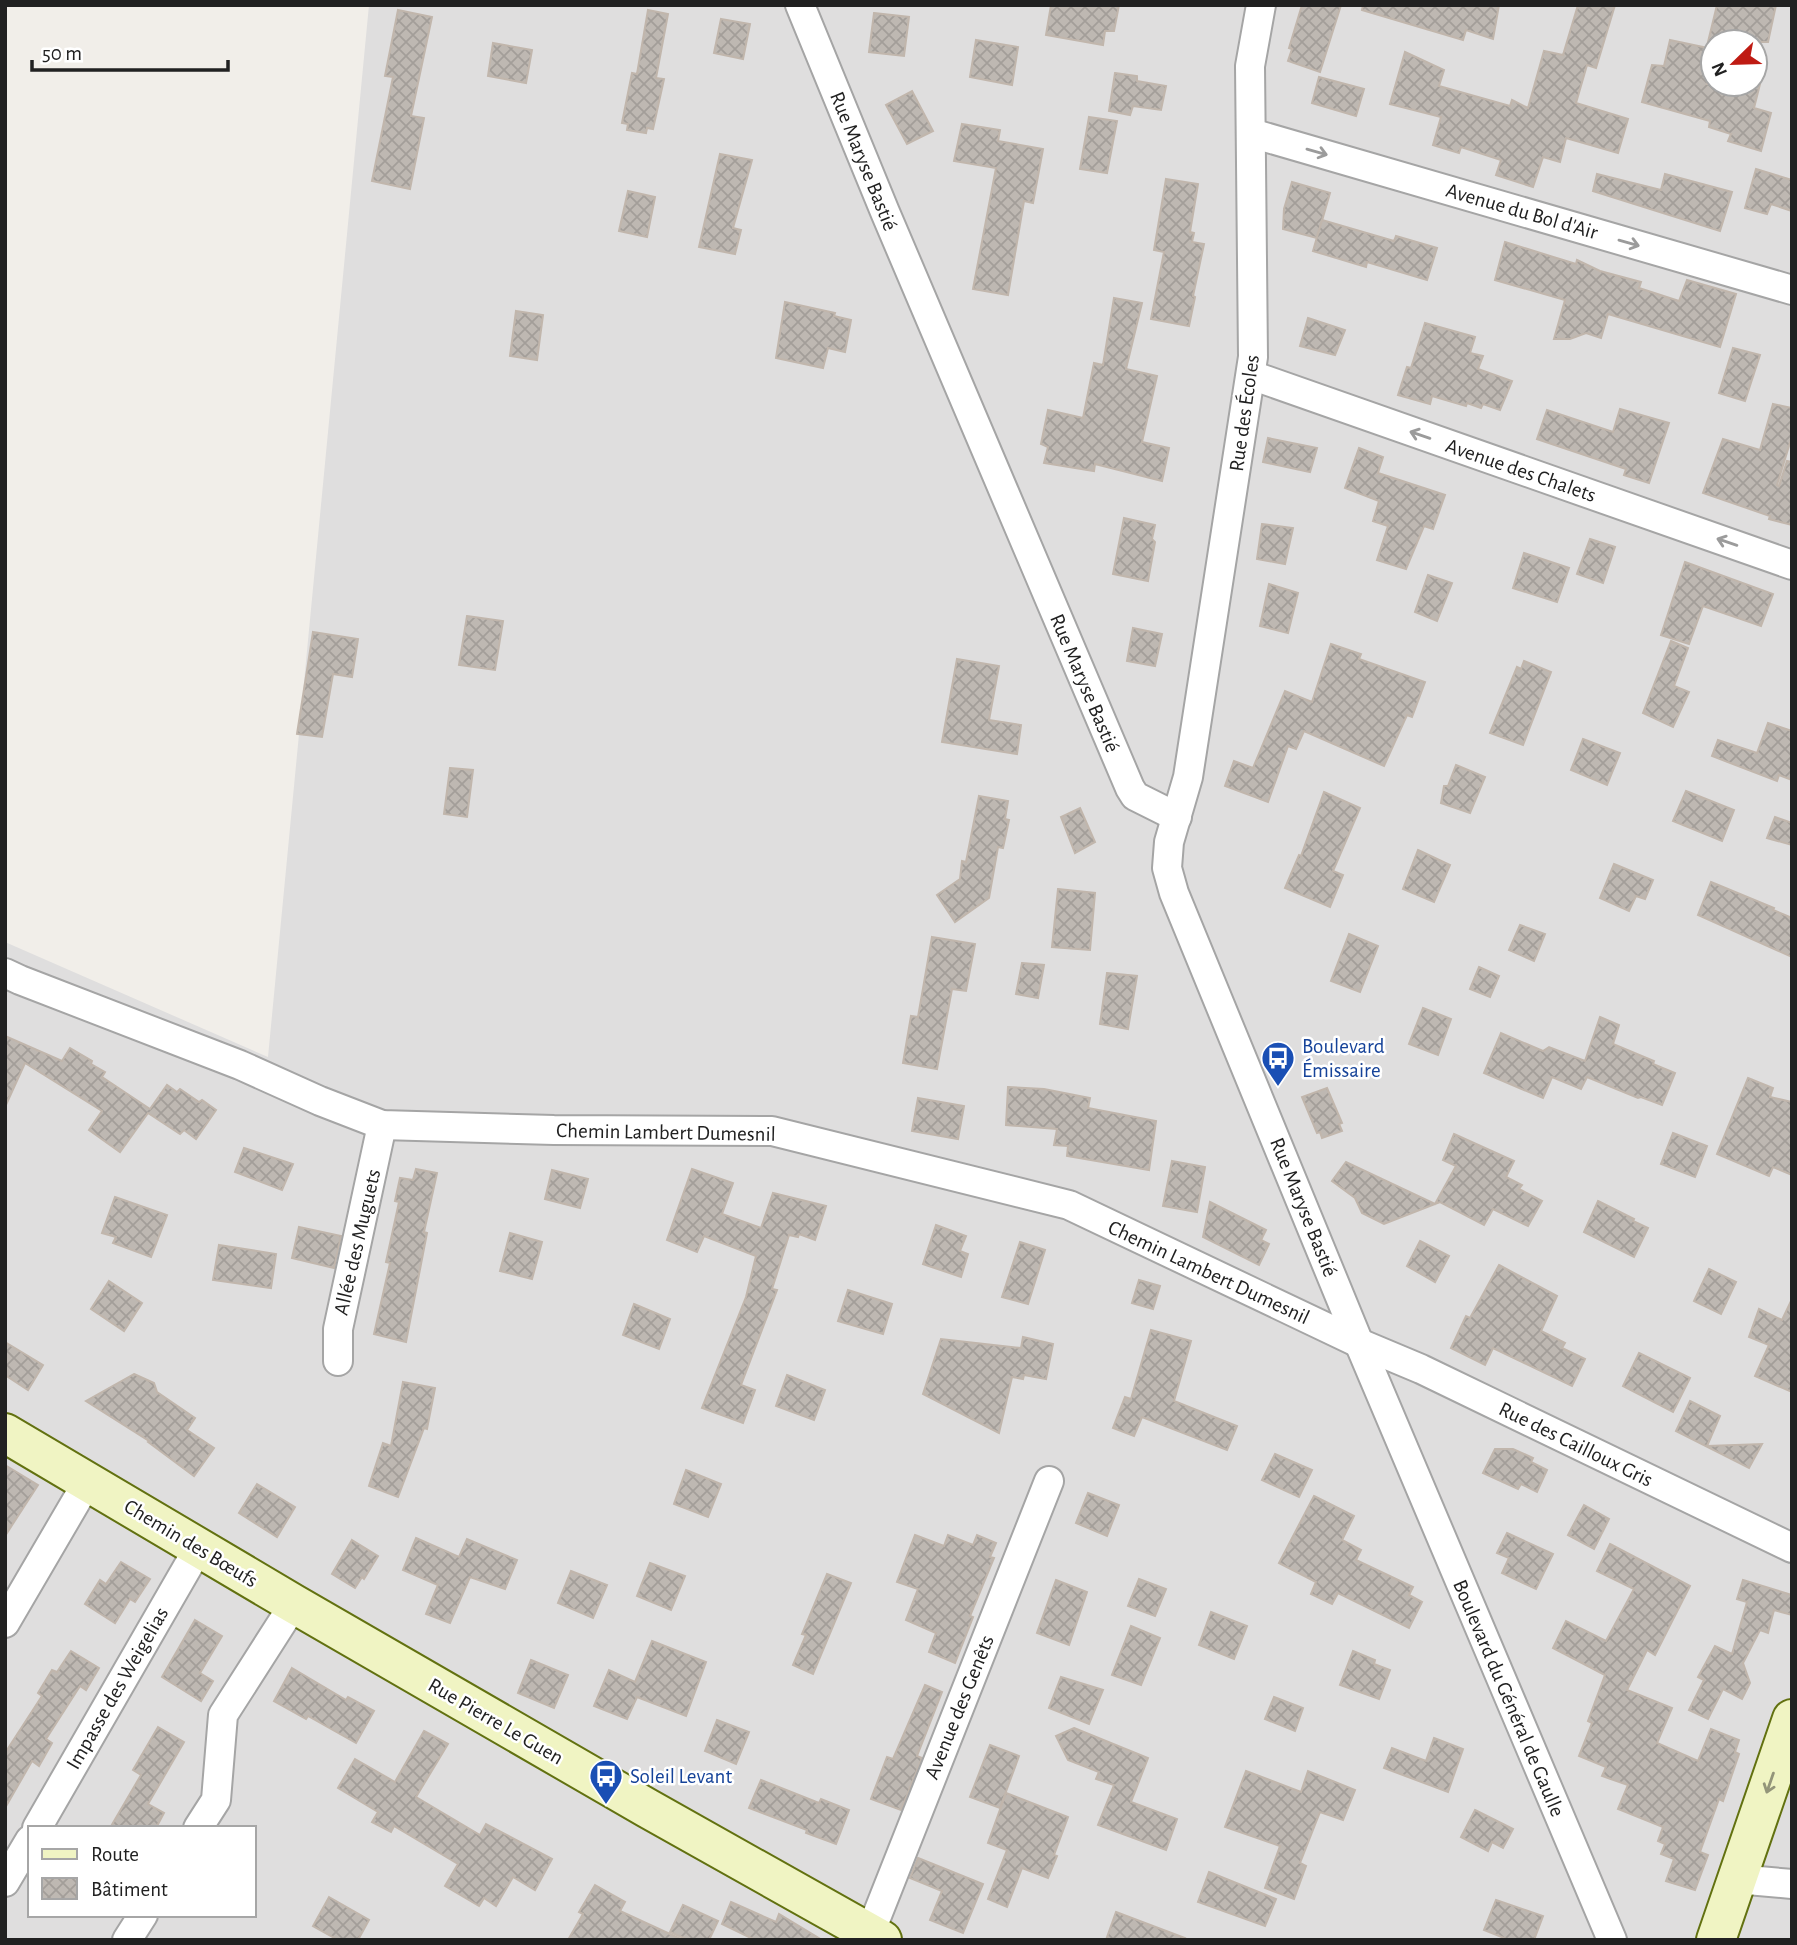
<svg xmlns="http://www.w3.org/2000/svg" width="1797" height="1945" font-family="'Alegreya Sans',sans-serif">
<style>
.residential{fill:#dfdede;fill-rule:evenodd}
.building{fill:url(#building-cross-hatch);stroke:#c1b6ac;stroke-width:2}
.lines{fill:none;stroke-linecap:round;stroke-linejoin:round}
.street-casing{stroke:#a5a5a5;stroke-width:32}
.secondary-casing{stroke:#627110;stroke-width:42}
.street{stroke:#fff;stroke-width:28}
.secondary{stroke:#f0f4c3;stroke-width:38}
.oneway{stroke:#9b9b9b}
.oneway2{stroke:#93957a}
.labels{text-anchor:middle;stroke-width:5;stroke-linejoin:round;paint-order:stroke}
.street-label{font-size:21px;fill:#212121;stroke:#fff}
.transit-label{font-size:21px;fill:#164399;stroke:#fff;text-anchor:start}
</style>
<defs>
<pattern id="building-cross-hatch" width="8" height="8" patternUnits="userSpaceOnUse" patternTransform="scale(1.75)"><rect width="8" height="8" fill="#beb8b2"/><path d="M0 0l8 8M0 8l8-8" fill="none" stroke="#a39e99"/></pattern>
</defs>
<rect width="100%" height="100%" fill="#f1eee9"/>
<path class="residential" d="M369 5H1792V1940H5V942L268 1057ZM1713 42H1755V84H1713ZM30 1828H254V1915H30Z"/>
<g class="building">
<polygon points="1051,5 1119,5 1114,31 1105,31 1103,45 1046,35"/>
<polygon points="1302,5 1341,5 1320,72 1288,61 1292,49 1289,48"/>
<polygon points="1363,5 1499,5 1493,39 1466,30 1463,40 1362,10"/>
<polygon points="1578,5 1615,5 1596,68 1587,65 1576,103 1628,119 1618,153 1566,138 1560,162 1543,157 1533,187 1496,175 1501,160 1461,147 1459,153 1433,145 1441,117 1390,104 1405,52 1444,70 1439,86 1510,106 1512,100 1528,108 1544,51 1563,55"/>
<polygon points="1717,5 1776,5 1768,42 1708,42"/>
<polygon points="398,10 432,17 411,116 424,118 410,189 372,181 393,77 385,76"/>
<polygon points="648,10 668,14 656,78 664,79 653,129 647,128 646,133 627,130 628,124 622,123 632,73 637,74"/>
<polygon points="874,13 909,17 904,56 869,52"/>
<polygon points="721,19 750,24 743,59 714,53"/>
<polygon points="976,40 1018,47 1012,85 970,77"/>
<polygon points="1670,40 1713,49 1713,59 1707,84 1760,84 1754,108 1771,113 1761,151 1728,141 1731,134 1709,127 1710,121 1642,102 1652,65 1664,66"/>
<polygon points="493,43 532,50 526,83 488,76"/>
<polygon points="1115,73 1137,76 1137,81 1166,86 1161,110 1133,106 1130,115 1109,111"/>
<polygon points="1319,77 1364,89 1356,116 1312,103"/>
<polygon points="912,91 933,131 907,144 886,105"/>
<polygon points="1089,117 1117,121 1107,173 1080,169"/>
<polygon points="962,124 1000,130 998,141 1043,149 1033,203 1024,201 1008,295 973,289 996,168 954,161"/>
<polygon points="720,154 752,160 733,228 741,230 735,254 699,247"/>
<polygon points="1756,169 1792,180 1792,211 1771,204 1767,214 1745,208"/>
<polygon points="1597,174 1661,190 1665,174 1732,192 1720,231 1593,191"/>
<polygon points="1166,179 1198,184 1190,232 1194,233 1192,242 1204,244 1193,296 1195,297 1189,326 1151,319 1164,252 1154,250"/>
<polygon points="1292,182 1330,193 1317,238 1283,229 1284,209"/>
<polygon points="628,191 655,197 647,237 619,231"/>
<polygon points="1322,220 1394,241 1396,236 1437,248 1427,280 1367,262 1366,267 1313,251"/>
<polygon points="1505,242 1576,264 1577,260 1600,271 1641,282 1639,288 1679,301 1687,280 1736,294 1720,347 1608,314 1601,338 1586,333 1570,339 1554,339 1565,300 1495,280"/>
<polygon points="1114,298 1142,303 1126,369 1157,376 1142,442 1169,448 1162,481 1095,464 1094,471 1044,463 1048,447 1041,444 1048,410 1083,418 1094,363 1103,365"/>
<polygon points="785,302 835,313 834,316 851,320 845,352 828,348 823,368 776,358"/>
<polygon points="516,311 543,315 537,360 510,356"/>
<polygon points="1308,318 1345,330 1335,355 1300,346"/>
<polygon points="1425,323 1475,337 1470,353 1483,356 1478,369 1512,381 1500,410 1483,404 1481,408 1467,403 1466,406 1432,396 1430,404 1398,395 1407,367 1411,368"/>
<polygon points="1733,348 1760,355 1745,401 1719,393"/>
<polygon points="1773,404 1792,408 1792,436 1777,485 1779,486 1787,461 1792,462 1792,525 1769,519 1770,516 1703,493 1723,439 1760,450"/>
<polygon points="1620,409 1669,423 1649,483 1624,475 1626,469 1537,439 1547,410 1613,432"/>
<polygon points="1268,438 1317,448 1310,472 1263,462"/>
<polygon points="1359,448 1383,457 1378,473 1445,495 1433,529 1424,526 1406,569 1377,560 1388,526 1373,521 1379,501 1345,488"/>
<polygon points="1124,518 1155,525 1152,539 1155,542 1148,581 1113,574"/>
<polygon points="1262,524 1293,528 1285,564 1257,559"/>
<polygon points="1590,539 1615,547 1603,583 1577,574"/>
<polygon points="1524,553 1569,568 1557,602 1513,588"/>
<polygon points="1685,562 1773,594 1761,626 1703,606 1689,644 1661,635"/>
<polygon points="1428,575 1452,583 1437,621 1415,612"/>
<polygon points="1269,584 1298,593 1288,633 1260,626"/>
<polygon points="467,616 503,621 495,670 459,665"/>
<polygon points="1133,628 1162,634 1155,666 1127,661"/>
<polygon points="313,632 358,639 352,677 333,674 322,737 297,734"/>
<polygon points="1671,641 1688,648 1674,686 1689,692 1673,727 1643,713"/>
<polygon points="1331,644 1361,654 1359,659 1425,682 1412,717 1407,715 1384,766 1304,731 1296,749 1288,746 1268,802 1225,786 1234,761 1253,768 1285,691 1312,702"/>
<polygon points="957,659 999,666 989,720 1021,725 1017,754 942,742"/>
<polygon points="1524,661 1551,672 1523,745 1490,733 1517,667 1521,669"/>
<polygon points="1768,723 1792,731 1792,780 1779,775 1777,781 1712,756 1718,740 1757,753"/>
<polygon points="1583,739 1620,753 1607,785 1571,770"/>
<polygon points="1456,765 1485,777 1470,813 1441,803 1444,786 1448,786"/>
<polygon points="450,768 473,770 467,817 444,814"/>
<polygon points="1686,791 1734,810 1722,841 1673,821"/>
<polygon points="1324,792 1360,808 1333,871 1343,875 1330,907 1285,888 1299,855 1301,856"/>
<polygon points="979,796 1008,801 1005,819 1009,820 1003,848 998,847 989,898 955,922 937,895 960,879 962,861 966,862"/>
<polygon points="1080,808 1095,842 1075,853 1061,817"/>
<polygon points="1775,817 1792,823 1792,845 1767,838"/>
<polygon points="1418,850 1450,865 1434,902 1403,889"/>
<polygon points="1614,864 1653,880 1645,899 1636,896 1629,911 1600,898"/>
<polygon points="1711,882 1774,908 1773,910 1792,918 1792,957 1698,915"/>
<polygon points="1058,889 1095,893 1090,950 1052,947"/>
<polygon points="1520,925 1545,934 1534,961 1509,950"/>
<polygon points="1349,934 1378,946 1360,992 1331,981"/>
<polygon points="932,937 975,944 966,991 952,989 937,1069 903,1063 911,1016 918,1017"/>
<polygon points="1022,963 1044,965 1038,998 1016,994"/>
<polygon points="1479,967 1499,976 1490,997 1470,989"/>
<polygon points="1107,973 1137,976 1128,1029 1100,1024"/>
<polygon points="1423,1008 1451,1019 1438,1055 1409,1044"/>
<polygon points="1600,1017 1619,1025 1613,1044 1654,1061 1653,1064 1675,1073 1662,1105 1641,1097 1638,1098 1587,1077 1581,1089 1552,1077 1543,1098 1484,1073 1501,1033 1543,1051 1549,1047 1585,1061"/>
<polygon points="5,1036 62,1061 70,1048 92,1061 91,1064 105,1072 102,1077 150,1109 167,1085 177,1092 180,1089 199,1102 202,1100 216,1110 196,1139 184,1130 180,1134 148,1113 120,1152 89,1130 102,1111 25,1063 5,1107"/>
<polygon points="1748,1078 1773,1088 1770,1097 1792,1102 1792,1175 1773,1167 1769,1176 1717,1154"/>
<polygon points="1008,1087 1044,1089 1090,1098 1088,1108 1156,1121 1149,1170 1067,1156 1068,1146 1054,1145 1057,1129 1006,1125"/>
<polygon points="1327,1088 1342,1123 1339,1124 1342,1131 1322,1138 1320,1132 1317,1133 1302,1097"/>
<polygon points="918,1098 964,1106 958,1139 912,1131"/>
<polygon points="1673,1133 1707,1146 1695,1177 1661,1164"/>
<polygon points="1454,1134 1514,1161 1506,1177 1522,1185 1519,1189 1542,1201 1528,1226 1493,1209 1484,1225 1440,1202 1384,1224 1362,1213 1355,1198 1332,1181 1346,1162 1435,1204 1456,1166 1443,1160"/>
<polygon points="244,1148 293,1164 282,1190 235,1172"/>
<polygon points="1172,1161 1205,1167 1197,1212 1163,1206"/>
<polygon points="416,1169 437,1173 424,1232 427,1233 406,1342 374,1334 390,1263 386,1262 399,1202 395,1201 400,1178 413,1180"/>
<polygon points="692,1169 733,1183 722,1214 761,1228 773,1193 826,1206 815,1240 799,1234 798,1237 789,1235 772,1289 777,1290 741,1385 755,1390 743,1423 702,1408 746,1297 756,1256 704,1236 697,1252 667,1240"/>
<polygon points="552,1170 588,1179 580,1208 545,1199"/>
<polygon points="115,1197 167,1215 151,1257 113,1243 116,1237 102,1233"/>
<polygon points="1598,1201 1634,1219 1633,1221 1648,1228 1634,1257 1584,1232"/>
<polygon points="1210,1202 1266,1230 1261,1240 1269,1244 1259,1265 1203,1237"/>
<polygon points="936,1225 966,1236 960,1251 968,1254 961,1277 923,1264"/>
<polygon points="299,1227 341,1236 334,1268 292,1258"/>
<polygon points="510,1233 542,1242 532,1279 500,1271"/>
<polygon points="1420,1241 1449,1256 1435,1282 1407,1266"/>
<polygon points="1020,1242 1045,1250 1028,1304 1002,1297"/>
<polygon points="219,1245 276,1254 271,1288 213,1280"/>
<polygon points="1499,1265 1557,1296 1541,1331 1565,1343 1562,1348 1585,1359 1572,1386 1493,1348 1485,1365 1451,1348 1466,1316 1470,1318"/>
<polygon points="1709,1269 1736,1282 1721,1314 1694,1301"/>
<polygon points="1139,1280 1160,1286 1153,1309 1132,1303"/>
<polygon points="109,1281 142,1303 124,1331 91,1309"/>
<polygon points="848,1290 892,1304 883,1334 838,1321"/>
<polygon points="1792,1299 1792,1392 1755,1376 1769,1345 1749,1337 1759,1309 1782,1320"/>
<polygon points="634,1304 670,1319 659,1349 623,1335"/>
<polygon points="1151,1330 1191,1341 1174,1401 1237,1426 1227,1450 1142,1417 1134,1436 1113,1428 1125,1397 1131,1399"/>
<polygon points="1023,1337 1053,1344 1046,1379 1024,1375 1023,1379 1012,1377 999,1433 923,1394 941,1339 1021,1348"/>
<polygon points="5,1342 43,1365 28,1390 5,1375"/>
<polygon points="1639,1353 1690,1378 1673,1412 1623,1386"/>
<polygon points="134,1374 154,1383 157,1392 195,1418 187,1430 214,1448 194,1476 148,1442 149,1441 86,1401"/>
<polygon points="787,1375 825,1390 814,1420 776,1406"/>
<polygon points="403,1382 435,1388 427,1429 424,1428 398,1497 369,1486 383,1443 391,1446"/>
<polygon points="1690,1401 1720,1416 1707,1446 1762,1444 1749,1468 1676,1431"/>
<polygon points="1495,1449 1513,1449 1533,1458 1531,1462 1547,1470 1537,1492 1521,1484 1518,1489 1483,1473"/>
<polygon points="1275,1454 1312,1470 1299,1497 1262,1480"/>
<polygon points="5,1465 38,1485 5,1536"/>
<polygon points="686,1470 721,1484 708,1517 674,1504"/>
<polygon points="257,1484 295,1507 277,1537 239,1513"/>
<polygon points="1088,1493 1119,1505 1107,1536 1076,1523"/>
<polygon points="1314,1496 1354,1516 1342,1540 1361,1550 1356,1560 1413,1587 1409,1595 1422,1602 1409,1628 1338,1593 1332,1604 1311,1594 1316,1582 1279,1563"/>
<polygon points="1584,1505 1609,1519 1594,1549 1568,1535"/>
<polygon points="1507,1533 1553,1554 1536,1589 1502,1573 1509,1558 1497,1553"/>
<polygon points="915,1535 944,1546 948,1535 973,1545 977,1535 996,1543 990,1557 994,1558 970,1616 973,1617 955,1663 929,1652 936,1633 906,1620 918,1589 897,1582"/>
<polygon points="416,1538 459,1557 467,1539 517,1560 505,1589 470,1577 450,1623 426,1614 438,1585 403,1570"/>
<polygon points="352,1540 378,1556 364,1579 362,1577 355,1588 332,1574"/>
<polygon points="1610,1544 1690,1586 1655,1655 1647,1650 1627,1690 1672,1708 1657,1743 1698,1761 1711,1729 1739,1740 1735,1752 1739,1754 1723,1801 1719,1799 1700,1852 1708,1855 1695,1890 1666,1881 1674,1859 1661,1854 1665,1844 1658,1841 1663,1827 1618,1809 1628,1785 1602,1776 1606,1767 1579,1756 1592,1723 1588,1721 1605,1675 1553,1648 1566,1621 1606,1641 1634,1589 1597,1571"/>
<polygon points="121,1562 150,1579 135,1602 130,1599 115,1623 85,1604 100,1580 106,1584"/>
<polygon points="650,1563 685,1576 671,1610 637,1596"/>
<polygon points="571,1571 607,1585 593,1618 558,1603"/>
<polygon points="827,1574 851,1583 813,1674 793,1665 806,1635 802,1634"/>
<polygon points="1139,1579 1166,1589 1155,1616 1128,1606"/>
<polygon points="1056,1580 1087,1592 1069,1645 1037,1633"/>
<polygon points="1743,1580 1792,1595 1792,1615 1774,1610 1768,1633 1760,1630 1743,1663 1750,1683 1742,1699 1723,1689 1708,1719 1689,1710 1704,1680 1698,1677 1715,1646 1732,1654 1747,1602 1737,1599"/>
<polygon points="1211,1612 1247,1626 1234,1659 1199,1645"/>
<polygon points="195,1620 222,1636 200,1673 213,1681 201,1701 162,1677"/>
<polygon points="1131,1626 1160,1638 1141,1685 1112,1675"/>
<polygon points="652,1641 706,1662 686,1716 637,1697 627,1719 594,1706 609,1670 635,1682"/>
<polygon points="71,1651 99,1668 86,1690 80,1686 46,1739 52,1743 39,1766 32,1761 5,1808 5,1753 42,1696 38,1693 52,1670 57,1672"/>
<polygon points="1353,1651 1375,1660 1374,1664 1390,1670 1379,1699 1340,1685"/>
<polygon points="531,1660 568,1675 554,1708 518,1693"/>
<polygon points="292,1668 346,1700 348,1697 374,1711 356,1743 308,1716 306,1719 274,1701"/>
<polygon points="1061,1677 1103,1690 1089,1724 1049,1708"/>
<polygon points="925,1685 942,1692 917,1756 922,1758 901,1810 871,1799 887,1757 893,1759"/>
<polygon points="1274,1697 1303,1708 1295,1731 1265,1719"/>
<polygon points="717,1720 749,1732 736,1764 705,1751"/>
<polygon points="158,1727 184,1742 148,1804 164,1813 156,1828 110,1828 141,1775 133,1770"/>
<polygon points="1074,1728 1148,1758 1131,1802 1177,1819 1166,1850 1098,1825 1114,1785 1096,1779 1099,1772 1068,1760 1056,1736"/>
<polygon points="424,1731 448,1744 416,1797 480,1835 486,1824 552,1859 535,1890 513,1877 496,1906 484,1898 479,1906 445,1886 458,1864 394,1826 391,1832 372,1822 378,1812 338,1788 355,1759 395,1782"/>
<polygon points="1434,1738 1463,1749 1448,1792 1384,1768 1392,1748 1426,1761"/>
<polygon points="990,1745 1019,1756 1000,1808 970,1797"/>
<polygon points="1246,1771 1301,1792 1308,1771 1355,1790 1343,1820 1320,1812 1300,1863 1306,1866 1294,1899 1265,1888 1280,1846 1225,1827"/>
<polygon points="761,1780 819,1803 821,1799 849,1810 836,1844 806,1833 807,1830 749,1808"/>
<polygon points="1006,1793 1068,1817 1054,1855 1057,1856 1048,1878 1022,1868 1007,1907 988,1899 1007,1850 988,1843"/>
<polygon points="1475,1810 1513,1829 1503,1848 1492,1842 1488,1851 1461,1837"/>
<polygon points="918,1858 983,1884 963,1933 930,1920 942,1891 910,1878"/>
<polygon points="1209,1872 1276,1899 1265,1926 1198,1902"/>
<polygon points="595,1885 625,1902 620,1911 683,1940 568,1940 583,1914 579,1912"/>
<polygon points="329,1897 369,1920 358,1940 338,1940 313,1926"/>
<polygon points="1496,1900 1543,1916 1534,1940 1509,1940 1484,1930"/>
<polygon points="731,1902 776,1922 779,1914 822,1940 755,1940 722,1924"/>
<polygon points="683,1905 718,1921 709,1940 688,1940 670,1932"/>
<polygon points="1116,1912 1185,1938 1184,1940 1106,1940"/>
</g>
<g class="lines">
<defs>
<g id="street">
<polyline points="800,5 885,212 1130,788 1135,796 1177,817"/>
<polyline points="1261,5 1250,66 1253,357 1188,777 1169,842 1167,868 1174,893 1359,1343 1612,1940"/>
<polyline points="1251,133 1792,290"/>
<polyline points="1251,375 1792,565"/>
<polyline points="5,973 20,980 240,1065 320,1101 382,1125 554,1130 772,1131 1069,1205 1359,1343 1421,1369 1792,1548"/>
<polyline points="338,1361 338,1329 382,1125"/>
<polyline points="5,1623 88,1481"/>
<polyline points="37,1828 198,1549"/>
<polyline points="198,1828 216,1800 223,1715 294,1604"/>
<polyline points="1736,1879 1792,1884"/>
<polyline points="5,1882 30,1840"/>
<polyline points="870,1933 1049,1481"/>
<polyline points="127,1940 143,1915"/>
</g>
<g id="secondary">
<polyline points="5,1433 294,1604 647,1808 882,1940"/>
<polyline points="1716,1940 1792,1719"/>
</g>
</defs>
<use href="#street" class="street-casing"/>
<use href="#secondary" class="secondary-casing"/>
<use href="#street" class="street"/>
<use href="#secondary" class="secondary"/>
</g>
<defs><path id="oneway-shaft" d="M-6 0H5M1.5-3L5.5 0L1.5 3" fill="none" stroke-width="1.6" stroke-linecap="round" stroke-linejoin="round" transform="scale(1.75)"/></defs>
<g class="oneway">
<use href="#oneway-shaft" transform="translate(1317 152) rotate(16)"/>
<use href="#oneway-shaft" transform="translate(1629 243) rotate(16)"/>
<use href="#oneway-shaft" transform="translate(1420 435) rotate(-161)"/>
<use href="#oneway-shaft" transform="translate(1727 542) rotate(-161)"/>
</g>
<use class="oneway2" href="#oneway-shaft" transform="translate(1770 1783) rotate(109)"/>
<defs>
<symbol id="bus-pin" viewBox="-11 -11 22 30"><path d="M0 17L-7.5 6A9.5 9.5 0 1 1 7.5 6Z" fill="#1a4fb4" stroke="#fff"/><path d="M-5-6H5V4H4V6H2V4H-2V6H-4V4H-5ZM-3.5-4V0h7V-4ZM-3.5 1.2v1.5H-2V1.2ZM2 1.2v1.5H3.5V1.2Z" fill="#fff"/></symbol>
</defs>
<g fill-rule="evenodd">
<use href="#bus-pin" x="1259" y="1039" width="38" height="52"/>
<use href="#bus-pin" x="587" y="1757" width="38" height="52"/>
</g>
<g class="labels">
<g class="street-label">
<text transform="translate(864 161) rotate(68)" y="7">Rue Maryse Bastié</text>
<text transform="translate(1522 211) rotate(16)" y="7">Avenue du Bol d'Air</text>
<text transform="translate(1244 413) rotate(-82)" y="7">Rue des Écoles</text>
<text transform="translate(1521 470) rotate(19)" y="7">Avenue des Chalets</text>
<text transform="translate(1085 683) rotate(67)" y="7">Rue Maryse Bastié</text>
<text transform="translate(666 1132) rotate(1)" y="7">Chemin Lambert Dumesnil</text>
<text transform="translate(1304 1207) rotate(68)" y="7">Rue Maryse Bastié</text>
<text transform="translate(357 1242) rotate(-77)" y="7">Allée des Muguets</text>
<text transform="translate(1209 1272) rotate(25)" y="7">Chemin Lambert Dumesnil</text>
<text transform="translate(1576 1444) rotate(26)" y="7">Rue des Cailloux Gris</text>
<text transform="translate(191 1543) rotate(31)" y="7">Chemin des Bœufs</text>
<text transform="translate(117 1688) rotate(-60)" y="7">Impasse des Weigelias</text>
<text transform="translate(1509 1698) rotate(67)" y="7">Boulevard du Général de Gaulle</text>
<text transform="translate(959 1707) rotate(-68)" y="7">Avenue des Genêts</text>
<text transform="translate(496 1721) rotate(30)" y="7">Rue Pierre Le Guen</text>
</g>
<g class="transit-label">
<text x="1302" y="1053">Boulevard<tspan x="1302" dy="24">Émissaire</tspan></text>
<text x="630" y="1783">Soleil Levant</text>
</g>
</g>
<rect width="1797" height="1945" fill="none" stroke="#212121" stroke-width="14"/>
<rect x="28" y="1826" width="228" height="91" fill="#ffffff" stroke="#a6a6a6" stroke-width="2"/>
<rect x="42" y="1849" width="35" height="10" fill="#f0f4c3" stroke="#a6a6a6" stroke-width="2"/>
<text x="91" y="1861" font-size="21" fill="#212121">Route</text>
<rect x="42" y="1878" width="35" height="21" fill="url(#building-cross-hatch)" stroke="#a6a6a6" stroke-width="2"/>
<text x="91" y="1896" font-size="21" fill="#212121">Bâtiment</text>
<g transform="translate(1734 63) rotate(247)"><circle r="33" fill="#ffffff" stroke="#a6a6a6" stroke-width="2"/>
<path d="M0-5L12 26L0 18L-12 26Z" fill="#bf1b13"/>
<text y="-10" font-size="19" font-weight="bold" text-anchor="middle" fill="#212121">N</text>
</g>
<path d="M32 60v10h196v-10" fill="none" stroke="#212121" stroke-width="3.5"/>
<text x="42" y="60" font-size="21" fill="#212121" stroke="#ffffff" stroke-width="5" paint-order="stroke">50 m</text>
</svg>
